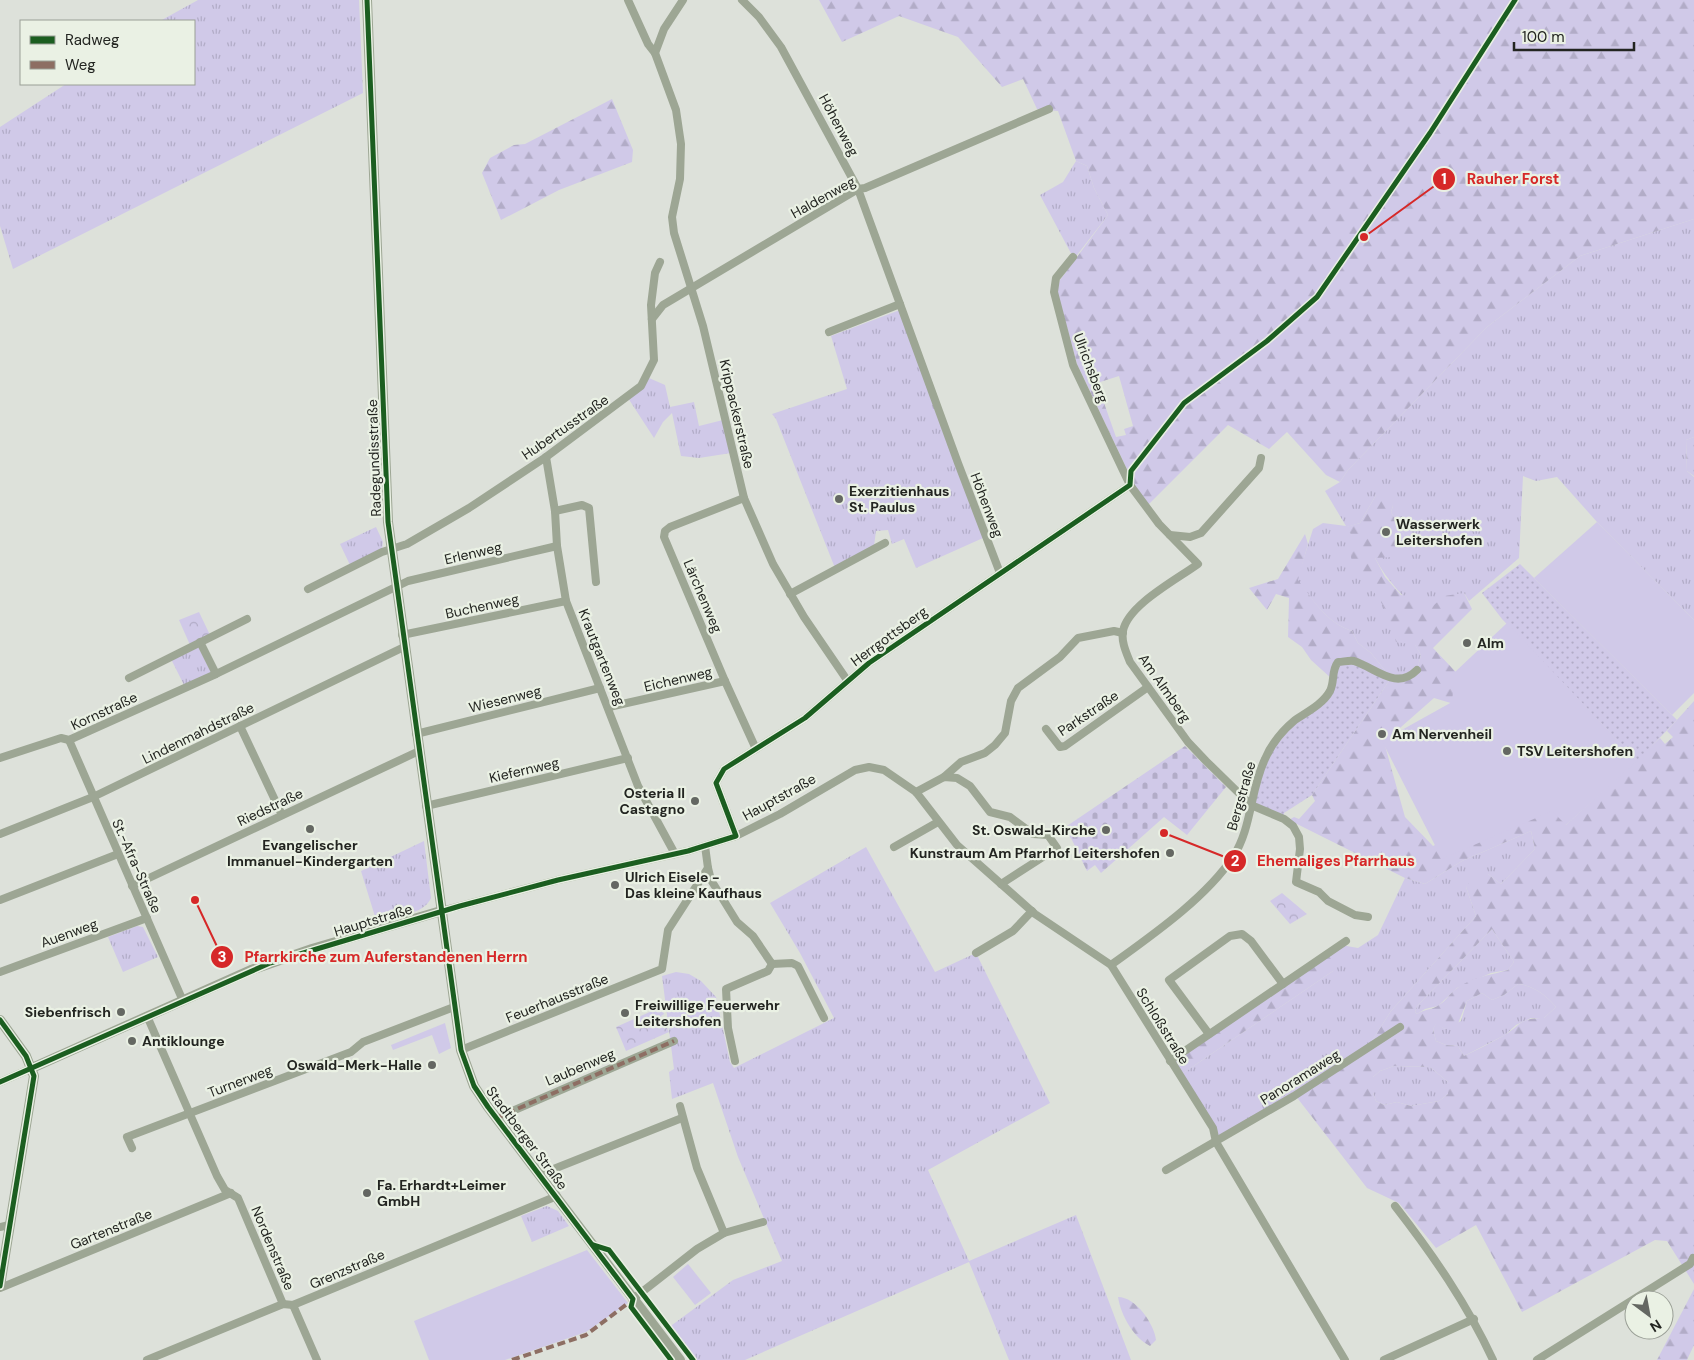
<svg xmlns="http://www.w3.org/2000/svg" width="1694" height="1360" font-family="'DM Sans',sans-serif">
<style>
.grass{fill:url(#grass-tufts)}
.forest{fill:url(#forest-firs);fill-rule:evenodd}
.cemetery{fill:url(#cemetery-stones)}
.park{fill:url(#park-crowns)}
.garden{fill:url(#garden-dots)}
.pitch{fill:#d0c9e8}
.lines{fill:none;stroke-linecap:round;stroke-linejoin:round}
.minor{stroke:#9da694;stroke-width:8}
.tertiary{stroke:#9da694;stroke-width:10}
.quiet{stroke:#8d6e63;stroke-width:4;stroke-dasharray:8 4;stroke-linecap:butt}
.cycleway-casing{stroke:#eaf1e4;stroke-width:8}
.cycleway{stroke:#1b5e20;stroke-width:5}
.poi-dot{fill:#646762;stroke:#eaf1e4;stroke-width:2}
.labels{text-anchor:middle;stroke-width:4.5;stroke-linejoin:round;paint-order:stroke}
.street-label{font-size:14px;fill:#232521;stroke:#eaf1e4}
.poi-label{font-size:14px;font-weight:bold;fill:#232521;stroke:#eaf1e4;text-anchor:start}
.leader{fill:none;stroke:#d62828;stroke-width:2}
.callout-dot{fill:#d62828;stroke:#eaf1e4;stroke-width:2}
.mark-label{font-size:15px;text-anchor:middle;font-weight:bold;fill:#fff}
.callout-label{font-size:15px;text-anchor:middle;font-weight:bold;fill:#d62828;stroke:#eaf1e4;stroke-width:4.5;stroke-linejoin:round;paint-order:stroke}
</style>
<defs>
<pattern id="grass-tufts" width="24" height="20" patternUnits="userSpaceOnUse" patternTransform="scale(1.25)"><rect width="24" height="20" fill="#d0c9e8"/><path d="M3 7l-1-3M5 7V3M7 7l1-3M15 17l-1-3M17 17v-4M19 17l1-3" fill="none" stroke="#b2acc7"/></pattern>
<pattern id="forest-firs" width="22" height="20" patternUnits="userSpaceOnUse" patternTransform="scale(1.25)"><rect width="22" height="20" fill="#d0c9e8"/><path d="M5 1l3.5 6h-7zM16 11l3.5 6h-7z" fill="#b2acc7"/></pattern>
<pattern id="cemetery-stones" width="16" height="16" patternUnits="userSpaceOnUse" patternTransform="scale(1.25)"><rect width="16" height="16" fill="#d0c9e8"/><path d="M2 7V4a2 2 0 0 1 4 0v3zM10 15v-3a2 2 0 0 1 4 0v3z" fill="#b2acc7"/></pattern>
<pattern id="park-crowns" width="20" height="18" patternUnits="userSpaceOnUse" patternTransform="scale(1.25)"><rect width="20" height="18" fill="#d0c9e8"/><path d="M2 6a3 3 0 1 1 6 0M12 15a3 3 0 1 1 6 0" fill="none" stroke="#b2acc7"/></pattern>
<pattern id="garden-dots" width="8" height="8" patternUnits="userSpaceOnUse" patternTransform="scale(1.25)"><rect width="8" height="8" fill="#d0c9e8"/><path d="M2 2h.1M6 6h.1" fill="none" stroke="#b2acc7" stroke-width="1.8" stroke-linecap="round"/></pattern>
</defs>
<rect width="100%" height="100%" fill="#dde1da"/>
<g class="grass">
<polygon points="198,0 359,0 363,93 13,269 0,226 0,127 66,84 194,84 194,21 160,21"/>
<polygon points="1076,161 1087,166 1094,188 1108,215 1074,259 1040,195 1063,182"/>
<path d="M1694 219V437L1686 440 1687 471 1694 477V620L1597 522 1557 477 1536 481 1523 476 1519 558 1469 601 1464 593 1424 615C1404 598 1388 582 1375 558L1409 544 1391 512 1393 506 1376 495 1360 523 1347 527 1421 655 1417 670 1391 678 1371 653 1358 643 1352 631C1327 623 1313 600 1297 580L1313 529 1323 523 1346 526 1325 491 1340 482 1348 470 1487 327 1580 256Z"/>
<polygon points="900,310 983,538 916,568 904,539 892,544 888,530 876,531 874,546 835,568 776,419 772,414 847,389 831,336"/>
<polygon points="649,378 665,385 670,407 694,402 699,426 723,420 731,453 699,458 681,456 672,413 663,422 654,438 628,398"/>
<polygon points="376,527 383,542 382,549 350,565 340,544"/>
<polygon points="198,646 212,674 185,687 171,659"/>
<polygon points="1531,831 1535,849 1501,884 1488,874 1466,887 1476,916 1391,1011 1366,1050 1216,1142 1213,1128 1179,1076 1333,971 1341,945 1358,948 1378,935 1405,878 1425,884 1462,861"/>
<path d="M424 841 431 898C425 914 392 918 377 923L361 871Z"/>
<polygon points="866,847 935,972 976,953 1050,1103 928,1170 969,1261 1076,1215 1131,1360 1009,1360 969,1262 745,1360 693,1360 668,1328 733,1280 782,1261 738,1157 713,1083 672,1099 669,1072 674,1069 662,976 676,972 689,974 701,981 716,997 730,1062 734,1068 834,1018 800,953 770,903"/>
<polygon points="137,926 143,927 158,957 123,972 108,937"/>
<polygon points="1492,929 1514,962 1508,970 1491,973 1457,988 1438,1006 1425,1009 1417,1014 1415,1012 1417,1006"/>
<path d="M1518 984C1533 985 1547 996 1556 1007L1544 1018H1531L1516 1025 1505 1035 1464 1056 1458 1046 1446 1045 1436 1041 1433 1029 1436 1023 1445 1029 1461 1021 1467 1001 1482 993 1492 1000 1504 995Z"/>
<polygon points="1394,1066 1430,1067 1448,1082 1448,1094 1439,1101 1411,1106 1397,1102 1384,1105 1376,1101 1373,1093 1373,1077 1380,1071"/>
<polygon points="547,1206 558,1211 569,1226 532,1242 521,1216"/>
</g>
<g class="forest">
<path d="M819 0H1694V219L1580 256 1487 327 1348 470 1340 482 1326 475 1287 432 1269 449 1228 425 1148 505 1134 484 1077 364 1057 291 1060 280 1108 215 1094 188 1087 166 1076 161 1058 111 1037 109 1023 79 1002 87 958 37 899 16 842 42ZM1119 376 1133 426 1124 429 1126 435 1116 437 1097 383Z"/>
<polygon points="612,99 633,150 632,162 559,190 501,220 482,173 490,158 514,145 525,144"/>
<polygon points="1694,437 1694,476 1687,471 1686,440"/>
<path d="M1383 489 1393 506 1391 512 1409 544 1393 557 1375 558 1385 577 1401 595 1423 598 1424 614 1444 596 1464 593 1472 609 1433 648 1543 764 1566 825 1660 738 1665 744 1673 737 1667 731 1694 701V1284L1667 1241 1655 1240 1522 1312 1476 1225 1436 1248 1399 1203 1367 1188 1295 1095 1366 1050 1391 1011 1476 916 1466 887 1474 874H1488L1501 884 1535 849 1531 831 1462 861 1425 884 1405 878 1289 820 1294 817 1299 819 1315 801 1312 795 1391 678 1332 679 1311 660 1302 647 1288 637 1289 598 1276 594 1267 610 1249 588 1278 579 1305 534 1308 544 1298 580C1313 600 1327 623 1352 631L1358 643 1371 653 1391 678 1417 670 1421 655 1415 645 1396 642C1391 625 1387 609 1376 595 1359 571 1346 569 1352 536L1346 527 1360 523 1376 495ZM1434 698 1454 704 1439 843 1433 846 1405 817 1384 742ZM1492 929 1514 962 1508 970C1491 975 1471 977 1456 989 1450 993 1446 1001 1439 1005 1433 1010 1424 1009 1417 1014L1415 1012 1417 1006ZM1518 984C1533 985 1547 996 1556 1007L1544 1018C1518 1018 1521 1026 1503 1036 1490 1043 1477 1050 1464 1056L1458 1046 1446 1045 1436 1041 1433 1029 1436 1024 1445 1029 1457 1026 1467 1001 1482 993 1492 1000 1504 995ZM1394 1066 1430 1067 1448 1082V1094L1439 1101 1411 1106 1397 1102 1384 1105 1376 1101 1373 1093V1077L1380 1071Z"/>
<polygon points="1341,945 1340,962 1333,971 1179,1076 1170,1061"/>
<polygon points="1694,1289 1694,1345 1687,1360 1657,1360"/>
<path d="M1118 1297C1136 1297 1154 1324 1156 1340L1150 1346C1134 1338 1121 1316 1118 1297Z"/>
</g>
<polygon class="cemetery" points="1185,746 1226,787 1187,835 1164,817 1101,873 1095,865 1087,871 1072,840 1064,828"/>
<g class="park">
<polygon points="199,612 210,635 190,645 179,620"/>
<polygon points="1282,893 1307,914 1290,924 1270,901"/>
<polygon points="661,1007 664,1014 661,1016 669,1032 626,1051 616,1027"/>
</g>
<g class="garden">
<polygon points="1520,564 1677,720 1637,761 1502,619 1482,593"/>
<polygon points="1352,661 1391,678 1312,795 1284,813 1284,819 1251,805 1255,783 1282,733 1330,690 1334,668"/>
</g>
<g class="pitch">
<polygon points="1597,522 1694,620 1694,693 1672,715 1534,578"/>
<polygon points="1507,623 1637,761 1566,825 1552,811 1442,859 1382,741 1452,702 1455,672"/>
<polygon points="445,1023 451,1048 439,1054 432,1035 393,1050 391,1045"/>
<polygon points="587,1250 628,1303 586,1332 505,1360 429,1360 414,1321"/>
<polygon points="688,1264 711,1293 695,1305 673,1277"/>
</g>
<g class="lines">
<g class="minor">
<polyline points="628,0 648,44 655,53"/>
<polyline points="683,0 664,29 655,53 676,110 681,144 680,179 672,217 674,233 703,326 744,498 773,564 804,617 847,680"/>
<polyline points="742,0 759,17 781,47 858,189 958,463 1000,573"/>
<path d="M1073 257 1056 278 1054 292 1073 365 1130 485 1159 524 1198 564C1176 580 1128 605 1123 631 1121 641 1126 652 1130 662L1188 742 1206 761 1251 805 1284 819 1293 826 1299 837 1300 849 1296 882 1319 892 1328 901 1355 915 1368 917"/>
<polyline points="652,319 663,305 858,189 865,188 1049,109"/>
<polyline points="829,332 900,304"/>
<polyline points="546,457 555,511 557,546 566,601 638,786 675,854"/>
<polyline points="744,498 670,527 665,531 664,537 725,681 756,749"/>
<polyline points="555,511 582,505 589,508 596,582"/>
<polyline points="1170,535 1190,537 1201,533 1259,468 1261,458"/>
<polyline points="308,589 382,552 407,544 469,508 546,457 641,386 654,360 651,305 655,273 660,262"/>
<polyline points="790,594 885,543"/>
<polyline points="402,635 566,601"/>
<polyline points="200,642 216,674"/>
<polyline points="129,678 247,619"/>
<polyline points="609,707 725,681"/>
<polyline points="240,726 282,815"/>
<polyline points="1046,729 1060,747 1065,746 1148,687"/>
<polyline points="416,734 600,688"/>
<polyline points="69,740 183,1001"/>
<polyline points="0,758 61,738 69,740 216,674 408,581 557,546"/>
<polyline points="944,777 961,762 985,753 995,745 1005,733 1011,701 1018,688 1060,657 1078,638 1114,631 1123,633"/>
<polyline points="916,792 944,777 957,778 970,786 990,812 1010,817 1033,834 1048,835 1057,848 1001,884"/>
<polyline points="426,806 628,758"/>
<polyline points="0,834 93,797 404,647"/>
<polyline points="736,836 716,783 724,769 805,718 869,663 1130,485"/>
<polyline points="894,847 938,822"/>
<polyline points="708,868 711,880 737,922 753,936 772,964 792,963 798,966 824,1018"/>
<polyline points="132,886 419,751"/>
<polyline points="0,900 118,854"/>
<polyline points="441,911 558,880 688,851 736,836 780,814 855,770 869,767 884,770 916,792 957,845 1035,914 1111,965 1213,1128 1216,1142 1345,1360"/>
<polyline points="976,953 1013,931 1032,911"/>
<path d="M1111 965C1151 936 1206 898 1233 857 1252 828 1250 790 1265 759 1271 745 1283 730 1295 720 1307 712 1323 704 1330 691 1335 681 1331 671 1338 662 1343 662 1349 660 1354 661 1376 668 1396 691 1417 670"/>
<polyline points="0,972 147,918"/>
<polyline points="147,1016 217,1176 225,1190 238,1198 283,1304"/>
<polyline points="1209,1034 1169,980 1230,936 1242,934 1251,941 1283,984"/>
<polyline points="461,1050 662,969 668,930 708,868 705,846"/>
<polyline points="735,1061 728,1028 726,989 768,971 772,964"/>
<polyline points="1170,1061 1346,941"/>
<polyline points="0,1082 32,1068"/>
<polyline points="680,1106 697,1168 724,1233"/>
<polyline points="496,1118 674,1041"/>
<polyline points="132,1148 127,1137 351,1052 363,1042 454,1007"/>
<polyline points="1166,1170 1294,1096 1400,1027"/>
<polyline points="541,1174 682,1118"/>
<path d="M1395 1206C1433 1255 1467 1304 1493 1360"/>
<polyline points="0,1227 9,1225"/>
<polyline points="0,1288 231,1193"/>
<polyline points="633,1299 697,1249 724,1233 763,1222"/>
<polyline points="293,1305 317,1360"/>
<polyline points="147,1360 283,1304 293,1305 557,1196"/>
<polyline points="1384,1360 1474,1319"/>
<polyline points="1537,1360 1690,1264 1693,1258"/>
</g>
<g class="tertiary">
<polyline points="367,0 388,522 461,1050 474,1086 488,1107 680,1360"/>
<polyline points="0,1020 26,1056 34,1076 0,1286"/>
<polyline points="32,1068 251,970 312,949 441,911"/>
</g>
<g class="quiet">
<polyline points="496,1118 674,1041"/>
<polyline points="512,1360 586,1335 631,1301"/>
</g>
<defs>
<g id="cycleway">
<polyline points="367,0 388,522 461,1050 474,1086 488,1107 633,1299 631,1307 671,1360"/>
<polyline points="0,1020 26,1056 34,1076 0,1286"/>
<polyline points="0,1082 270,963 460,906 558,880 688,851 736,836 716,783 724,769 805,718 869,663 1130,485 1131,471 1184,403 1267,341 1317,297 1430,133 1515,0"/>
<polyline points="593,1245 609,1250 693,1360"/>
</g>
</defs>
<use href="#cycleway" class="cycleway-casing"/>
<use href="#cycleway" class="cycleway"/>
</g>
<g class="poi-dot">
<circle cx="839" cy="499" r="5"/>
<circle cx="1386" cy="532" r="5"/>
<circle cx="1467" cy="643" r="5"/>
<circle cx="1382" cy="734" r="5"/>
<circle cx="1507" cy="751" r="5"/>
<circle cx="695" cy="801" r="5"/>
<circle cx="310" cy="829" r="5"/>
<circle cx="1106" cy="830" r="5"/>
<circle cx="1170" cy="853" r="5"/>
<circle cx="615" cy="885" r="5"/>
<circle cx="121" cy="1012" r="5"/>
<circle cx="625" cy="1013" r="5"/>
<circle cx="132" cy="1041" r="5"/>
<circle cx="432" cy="1065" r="5"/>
<circle cx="367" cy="1193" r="5"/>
</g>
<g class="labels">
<g class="street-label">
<text transform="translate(839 125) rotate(62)" y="5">Höhenweg</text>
<text transform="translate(823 197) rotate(-29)" y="5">Haldenweg</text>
<text transform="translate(1091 368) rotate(69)" y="5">Ulrichsberg</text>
<text transform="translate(737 414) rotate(77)" y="5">Krippackerstraße</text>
<text transform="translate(565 427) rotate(-35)" y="5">Hubertusstraße</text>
<text transform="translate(374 458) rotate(-92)" y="5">Radegundisstraße</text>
<text transform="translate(987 505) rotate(69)" y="5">Höhenweg</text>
<text transform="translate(473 553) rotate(-13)" y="5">Erlenweg</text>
<text transform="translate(703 596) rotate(67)" y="5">Lärchenweg</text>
<text transform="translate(482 606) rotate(-12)" y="5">Buchenweg</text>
<text transform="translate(889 636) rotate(-36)" y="5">Herrgottsberg</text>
<text transform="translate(602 657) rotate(68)" y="5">Krautgartenweg</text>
<text transform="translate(678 679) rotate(-13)" y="5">Eichenweg</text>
<text transform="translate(1165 688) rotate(55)" y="5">Am Almberg</text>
<text transform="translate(505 699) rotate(-14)" y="5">Wiesenweg</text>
<text transform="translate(104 711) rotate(-25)" y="5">Kornstraße</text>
<text transform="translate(1088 713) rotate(-34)" y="5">Parkstraße</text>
<text transform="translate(198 733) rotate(-26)" y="5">Lindenmahdstraße</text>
<text transform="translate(524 770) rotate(-13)" y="5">Kiefernweg</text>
<text transform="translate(1241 796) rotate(-74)" y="5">Bergstraße</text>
<text transform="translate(779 797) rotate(-29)" y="5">Hauptstraße</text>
<text transform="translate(270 807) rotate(-25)" y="5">Riedstraße</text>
<text transform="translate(137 866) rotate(66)" y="5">St.-Afra-Straße</text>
<text transform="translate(373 920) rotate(-17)" y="5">Hauptstraße</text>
<text transform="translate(69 933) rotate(-20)" y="5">Auenweg</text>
<text transform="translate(557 998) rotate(-22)" y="5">Feuerhausstraße</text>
<text transform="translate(1163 1026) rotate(58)" y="5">Schloßstraße</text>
<text transform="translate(580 1067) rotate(-23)" y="5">Laubenweg</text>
<text transform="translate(1300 1077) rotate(-32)" y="5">Panoramaweg</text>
<text transform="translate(240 1081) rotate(-21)" y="5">Turnerweg</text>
<text transform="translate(527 1138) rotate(53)" y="5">Stadtberger Straße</text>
<text transform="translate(111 1229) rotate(-22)" y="5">Gartenstraße</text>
<text transform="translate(273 1248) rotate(67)" y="5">Nordenstraße</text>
<text transform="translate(347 1269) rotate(-23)" y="5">Grenzstraße</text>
</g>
<g class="poi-label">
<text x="849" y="496">Exerzitienhaus<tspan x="849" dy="16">St. Paulus</tspan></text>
<text x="1396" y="529">Wasserwerk<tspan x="1396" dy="16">Leitershofen</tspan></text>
<text x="1477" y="648">Alm</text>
<text x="1392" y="739">Am Nervenheil</text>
<text x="1517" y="756">TSV Leitershofen</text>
<text x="685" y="798" text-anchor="end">Osteria Il<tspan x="685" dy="16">Castagno</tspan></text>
<text x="1096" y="835" text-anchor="end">St. Oswald-Kirche</text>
<text x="310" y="850" text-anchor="middle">Evangelischer<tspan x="310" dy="16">Immanuel-Kindergarten</tspan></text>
<text x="1160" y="858" text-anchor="end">Kunstraum Am Pfarrhof Leitershofen</text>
<text x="625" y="882">Ulrich Eisele -<tspan x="625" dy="16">Das kleine Kaufhaus</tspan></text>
<text x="635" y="1010">Freiwillige Feuerwehr<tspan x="635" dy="16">Leitershofen</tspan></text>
<text x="111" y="1017" text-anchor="end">Siebenfrisch</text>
<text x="142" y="1046">Antiklounge</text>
<text x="422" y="1070" text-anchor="end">Oswald-Merk-Halle</text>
<text x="377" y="1190">Fa. Erhardt+Leimer<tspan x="377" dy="16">GmbH</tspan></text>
</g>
</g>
<path class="leader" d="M1364 237L1444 179M1164 833L1235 861M195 900L222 957"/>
<g class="callout-dot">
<circle cx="1364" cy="237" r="5"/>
<circle cx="1164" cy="833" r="5"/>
<circle cx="195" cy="900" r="5"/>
<circle cx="1444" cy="179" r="12"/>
<circle cx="1235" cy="861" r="12"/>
<circle cx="222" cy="957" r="12"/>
</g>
<g class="mark-label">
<text x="1444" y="184">1</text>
<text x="1235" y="866">2</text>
<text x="222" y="962">3</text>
</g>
<g class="callout-label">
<text x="1513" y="184">Rauher Forst</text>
<text x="1336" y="866">Ehemaliges Pfarrhaus</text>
<text x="386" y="962">Pfarrkirche zum Auferstandenen Herrn</text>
</g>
<rect x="20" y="20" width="175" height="65" fill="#eaf1e4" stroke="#9a9f96"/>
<rect x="30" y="36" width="25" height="8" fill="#1b5e20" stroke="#9a9f96"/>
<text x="65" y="45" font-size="15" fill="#232521">Radweg</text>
<rect x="30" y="61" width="25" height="8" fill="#8d6e63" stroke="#9a9f96"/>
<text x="65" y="70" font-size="15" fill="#232521">Weg</text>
<g transform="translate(1649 1315) rotate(148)"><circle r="24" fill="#eaf1e4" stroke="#9a9f96"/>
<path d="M0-4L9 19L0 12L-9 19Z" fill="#646762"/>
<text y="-8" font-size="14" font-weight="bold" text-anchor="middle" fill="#232521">N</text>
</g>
<path d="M1514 42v8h120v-8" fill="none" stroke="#232521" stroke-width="2.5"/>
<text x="1522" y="42" font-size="15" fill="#232521" stroke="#eaf1e4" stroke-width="4" paint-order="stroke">100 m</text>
</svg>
